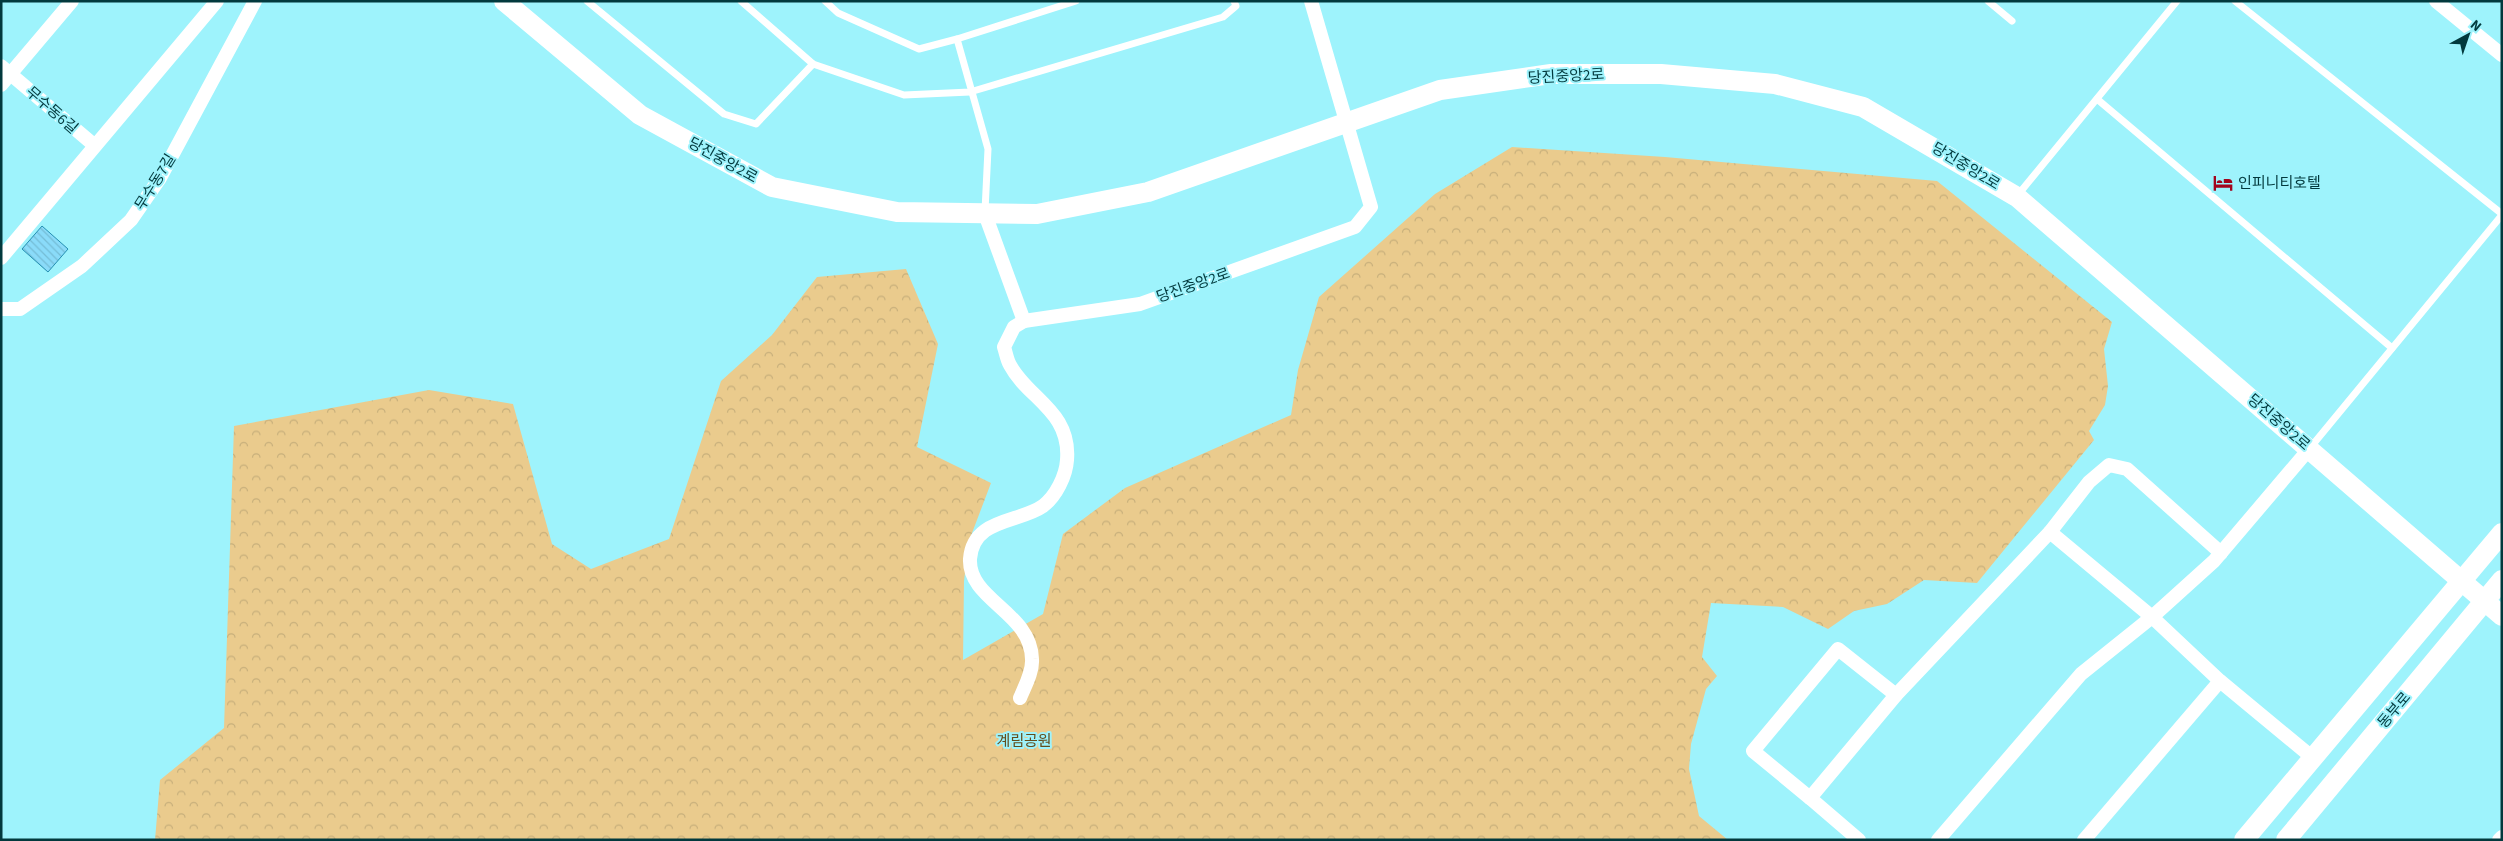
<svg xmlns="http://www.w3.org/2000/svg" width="2503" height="841" font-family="'Source Sans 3','Noto Sans KR',sans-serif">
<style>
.forest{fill:url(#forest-crowns)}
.building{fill:url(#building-back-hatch);stroke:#2590b2}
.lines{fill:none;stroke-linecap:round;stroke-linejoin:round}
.lane{stroke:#fff;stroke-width:7}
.street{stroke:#fff;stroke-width:14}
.secondary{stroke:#fff;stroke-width:20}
.labels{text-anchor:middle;stroke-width:4;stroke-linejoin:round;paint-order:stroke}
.street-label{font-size:15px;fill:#02393d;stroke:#9ef3fc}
.poi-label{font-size:15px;fill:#02393d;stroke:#9ef3fc;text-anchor:start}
.park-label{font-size:15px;fill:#634d1c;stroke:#9ef3fc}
</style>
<defs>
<pattern id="forest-crowns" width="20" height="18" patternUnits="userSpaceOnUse" patternTransform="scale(1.25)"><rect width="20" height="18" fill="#eacb8d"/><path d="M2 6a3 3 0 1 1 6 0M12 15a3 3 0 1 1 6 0" fill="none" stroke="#c7af7b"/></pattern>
<pattern id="building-back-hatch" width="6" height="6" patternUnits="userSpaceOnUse" patternTransform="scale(1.25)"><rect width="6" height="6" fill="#8adbf9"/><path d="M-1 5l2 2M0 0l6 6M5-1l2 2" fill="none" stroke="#75bdd6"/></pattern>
</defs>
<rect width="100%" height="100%" fill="#9ef3fc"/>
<polygon class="forest" points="1512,147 1665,157 1937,181 2112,322 2104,349 2108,386 2105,405 2089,431 2094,440 1977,583 1924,580 1887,604 1854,611 1828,629 1783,607 1711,603 1702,657 1717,676 1706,689 1691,744 1689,769 1699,816 1728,840 155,840 160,780 224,728 234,426 429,390 513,404 552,544 591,569 669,539 721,381 772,335 817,277 906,269 938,344 917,447 991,483 969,541 964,581 963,660 1043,614 1063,534 1125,488 1291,415 1298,370 1319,297 1435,194"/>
<polygon class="building" points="42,226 68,249 48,272 22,249"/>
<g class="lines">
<g class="lane">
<polyline points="587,1 724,114 756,124 813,64"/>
<polyline points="741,1 813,64 904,95 970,92 1223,17 1236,6 1234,1"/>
<polyline points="825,1 838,13 919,49 957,39"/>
<polyline points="1988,1 2012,21"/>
<polyline points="2235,1 2502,214"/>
<polyline points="2097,99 2392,348"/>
<polyline points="2017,196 2177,1"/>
<polyline points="985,211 988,149 957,39 1076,1"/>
<polyline points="2310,448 2502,215"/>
</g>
<g class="street">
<polyline points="2436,1 2502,55"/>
<polyline points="1,66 94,145"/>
<polyline points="1,85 72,1"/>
<polyline points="985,214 1024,321 1140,304 1355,227 1371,207 1311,1"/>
<polyline points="1,258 217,1"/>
<polyline points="1,309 20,309 82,266 131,220 160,178 255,1"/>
<polyline points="2050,532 2152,617 2220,681 2313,758"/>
<path d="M1020 698C1025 686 1033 672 1032 659 1031 612 968 600 970 559 973 518 1019 523 1043 506 1056 496 1066 476 1067 460 1071 411 1028 399 1010 365 1007 360 1006 353 1004 347L1014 327 1024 321"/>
<polyline points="1810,798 1753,751 1838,649 1896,695"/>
<polyline points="1859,840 1810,798 1896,695 2050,532 2089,482 2109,465 2127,469 2221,553"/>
<polyline points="1938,840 2081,674 2152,617 2214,561 2310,448"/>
<polyline points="2084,840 2220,681"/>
<polyline points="2499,840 2502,837"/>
</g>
<g class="secondary">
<polyline points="504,1 640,115 772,187 897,212 1037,214 1148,192 1440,90 1551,74 1661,74 1775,84 1863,107 2017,197 2502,616"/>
<polyline points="2244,840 2502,533"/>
<polyline points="2286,840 2502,580"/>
</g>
</g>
<defs>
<symbol id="hotel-bare" viewBox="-9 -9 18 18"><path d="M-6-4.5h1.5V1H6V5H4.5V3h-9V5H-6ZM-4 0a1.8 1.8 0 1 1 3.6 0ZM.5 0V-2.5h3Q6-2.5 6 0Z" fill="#a2051c" stroke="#9ef3fc" stroke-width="2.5" paint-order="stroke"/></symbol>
</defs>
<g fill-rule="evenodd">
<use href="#hotel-bare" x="2209" y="169" width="28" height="28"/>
</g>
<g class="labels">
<g class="street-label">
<text transform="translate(1566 76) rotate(-3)" y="5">당진중앙2로</text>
<text transform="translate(52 110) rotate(41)" y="5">무수동6길</text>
<text transform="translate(723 160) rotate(29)" y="5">당진중앙2로</text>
<text transform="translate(1966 166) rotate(31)" y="5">당진중앙2로</text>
<text transform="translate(155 182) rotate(-58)" y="5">무수동7길</text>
<text transform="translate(1193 285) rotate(-19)" y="5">당진중앙2로</text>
<text transform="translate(2279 422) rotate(41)" y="5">당진중앙2로</text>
<text transform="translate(2394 710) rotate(-50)" y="5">동부로</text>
</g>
<g class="poi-label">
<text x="2238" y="188">인피니티호텔</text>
</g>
<g class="park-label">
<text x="1024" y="746">계림공원</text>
</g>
</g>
<rect width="2503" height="841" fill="none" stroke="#02393d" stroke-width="5"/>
<g transform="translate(2468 35) rotate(40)" stroke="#9ef3fc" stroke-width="4" paint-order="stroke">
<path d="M0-4L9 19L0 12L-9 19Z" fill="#02393d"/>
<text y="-8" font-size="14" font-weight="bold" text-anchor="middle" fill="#02393d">N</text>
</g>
</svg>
